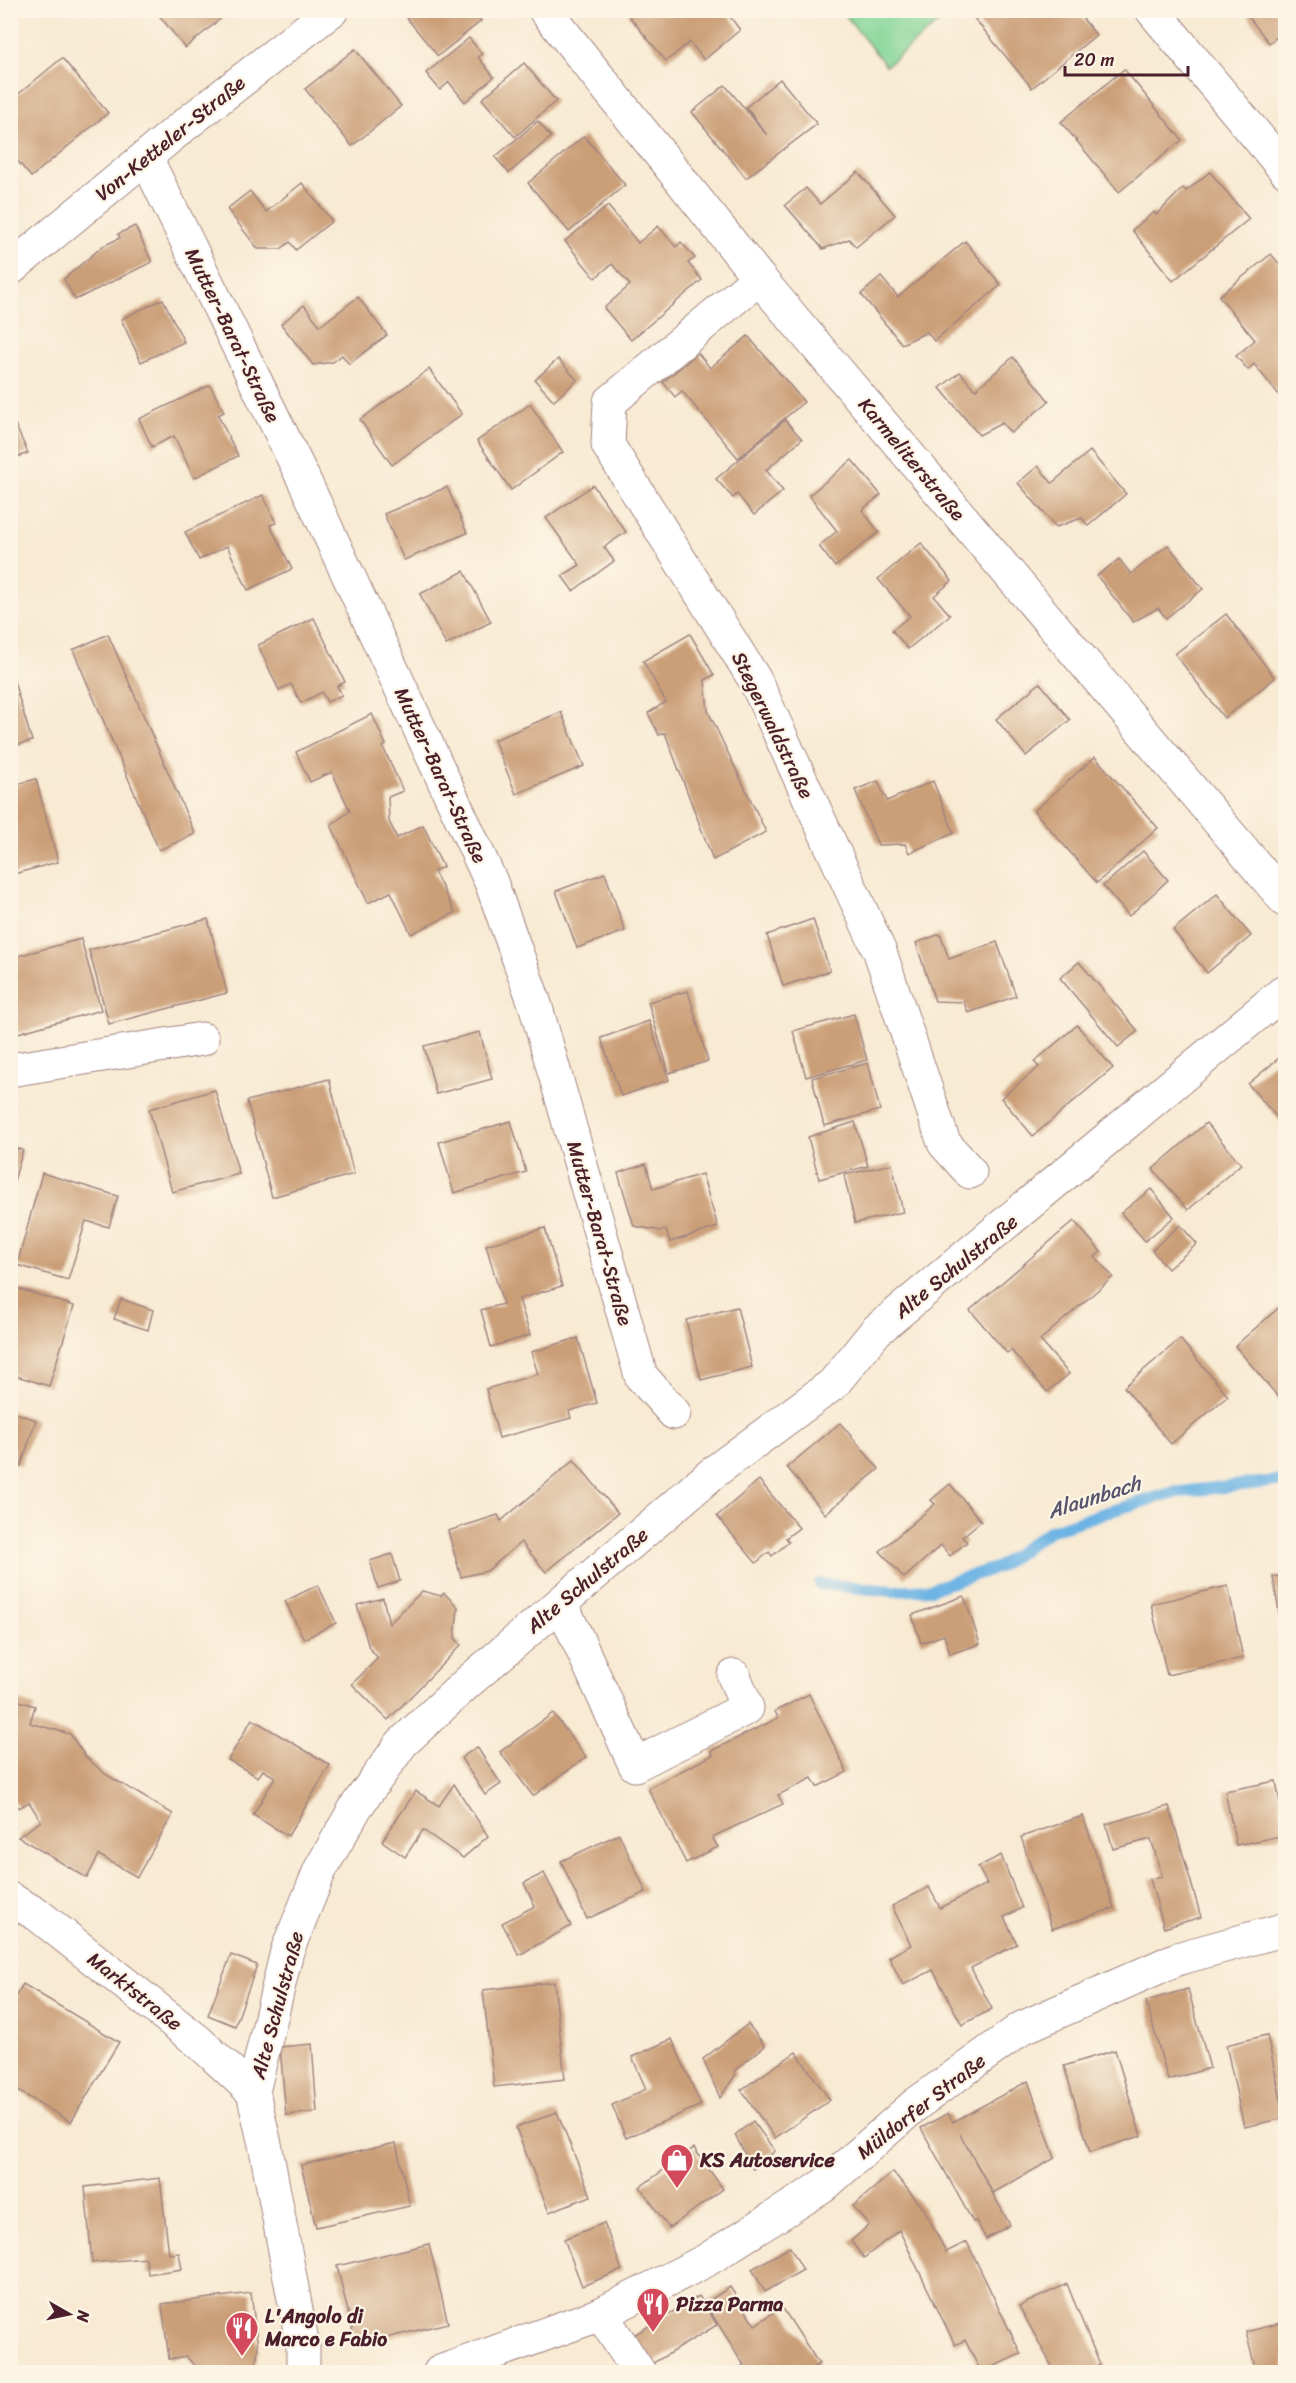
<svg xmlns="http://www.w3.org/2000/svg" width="1296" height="2383" font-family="Sriracha,sans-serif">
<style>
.green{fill:#83d597;stroke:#667a61;stroke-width:1.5}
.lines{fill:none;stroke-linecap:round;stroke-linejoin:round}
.stream{stroke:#6db4e4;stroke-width:12}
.building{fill:#ca9e77}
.minor-casing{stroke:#a1847f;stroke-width:35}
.minor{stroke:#fff;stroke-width:33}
.labels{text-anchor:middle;stroke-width:4.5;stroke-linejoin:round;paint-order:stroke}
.street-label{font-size:20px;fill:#4a1f2b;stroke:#fcf5e5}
.poi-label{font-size:20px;font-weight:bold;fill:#4a1f2b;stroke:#fcf5e5;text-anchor:start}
.water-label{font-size:21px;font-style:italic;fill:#56536c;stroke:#fcf5e5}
</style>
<rect width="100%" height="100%" fill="#fcf5e5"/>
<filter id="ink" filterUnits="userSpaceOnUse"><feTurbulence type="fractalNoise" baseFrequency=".0167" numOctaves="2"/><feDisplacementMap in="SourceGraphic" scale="12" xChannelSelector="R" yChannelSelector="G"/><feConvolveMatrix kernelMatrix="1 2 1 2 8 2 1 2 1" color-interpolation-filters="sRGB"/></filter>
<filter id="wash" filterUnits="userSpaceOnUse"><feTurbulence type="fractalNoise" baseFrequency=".008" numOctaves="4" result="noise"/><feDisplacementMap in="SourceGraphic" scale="24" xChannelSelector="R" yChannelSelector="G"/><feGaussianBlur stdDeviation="1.35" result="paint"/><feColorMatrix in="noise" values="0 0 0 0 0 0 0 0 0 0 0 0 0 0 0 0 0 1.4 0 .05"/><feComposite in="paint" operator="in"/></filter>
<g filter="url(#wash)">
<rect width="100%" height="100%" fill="#f8ead3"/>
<polygon class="green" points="842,11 953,11 886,66"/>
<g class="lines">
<polyline class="stream" points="820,1584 894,1591 931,1589 998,1567 1049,1531 1101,1514 1171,1493 1286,1480"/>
</g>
<g id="blocks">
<g class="building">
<polygon points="155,10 231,10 185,48"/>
<polygon points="400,10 473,10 481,21 438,56"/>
<polygon points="634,10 663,10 667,15 673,10 725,10 740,30 704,60 690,42 666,61 628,15"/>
<polygon points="984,10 1076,10 1096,35 1032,88 974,18"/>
<polygon points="1243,10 1286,10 1286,30 1269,43"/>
<polygon points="469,38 482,54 478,57 494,77 465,102 449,82 440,90 426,73"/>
<polygon points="355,49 401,106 352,146 305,89"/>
<polygon points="62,58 108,113 31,177 10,152 10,101"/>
<polygon points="524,63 556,101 515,137 482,99"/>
<polygon points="1124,69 1182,140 1119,192 1061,122"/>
<polygon points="780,79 817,124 746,178 692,112 725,85 767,135 746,107"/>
<polygon points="538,121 551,137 509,173 495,157"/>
<polygon points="584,136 625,185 569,232 528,183"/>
<polygon points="858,172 895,215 856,247 849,239 823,249 785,205 806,188 820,204"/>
<polygon points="1210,172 1249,219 1173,281 1132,230 1154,212 1156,215 1183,188 1186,191"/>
<polygon points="302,183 332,221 296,250 290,242 281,249 258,249 227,209 250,191 266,212"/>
<polygon points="608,206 638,243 658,226 676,247 681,242 695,258 688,263 702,280 631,340 604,308 630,285 612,264 595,278 565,241"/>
<polygon points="135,226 152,262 75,300 64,279 103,246 120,238 118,234"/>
<polygon points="965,241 1001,285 934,341 927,332 902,344 861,294 881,277 898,297"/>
<polygon points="1271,254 1286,272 1286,315 1280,319 1286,325 1286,390 1279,395 1254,364 1248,370 1236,356 1255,340 1219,296"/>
<polygon points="358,297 387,335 349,364 342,355 333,362 313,365 281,324 304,305 320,326"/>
<polygon points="163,299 184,342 141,362 121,319"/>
<polygon points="748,336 804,402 738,458 682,391 675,397 663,382 698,353 710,368"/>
<polygon points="1013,357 1049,401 1011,433 1002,423 979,435 940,388 960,372 975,390"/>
<polygon points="558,359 577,380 554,401 535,380"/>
<polygon points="429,369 462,414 392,465 360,420"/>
<polygon points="210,385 224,412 218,415 238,456 194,478 174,436 152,447 139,419"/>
<polygon points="530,404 563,452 511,490 477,441"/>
<polygon points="10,413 28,453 10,460"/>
<polygon points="785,420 802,439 766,470 783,491 754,515 737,494 733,498 716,479"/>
<polygon points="1090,451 1126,494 1088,526 1082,518 1056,527 1018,483 1038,466 1052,483"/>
<polygon points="852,460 881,495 862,510 879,532 835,567 819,546 837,531 809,495"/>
<polygon points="593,485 626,532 604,547 614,561 573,591 562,576 580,565 546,518"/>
<polygon points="447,487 467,533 404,560 384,514"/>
<polygon points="263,495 276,523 270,525 292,569 248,590 227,546 199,560 185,532"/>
<polygon points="921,543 952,581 934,596 950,615 908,649 892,630 910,616 878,579"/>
<polygon points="1168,545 1203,589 1166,618 1158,608 1133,622 1097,576 1119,559 1131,574"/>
<polygon points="464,571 491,622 446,645 420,594"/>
<polygon points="1226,614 1275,678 1224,718 1175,654"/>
<polygon points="314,618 345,682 337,686 342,695 327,702 322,692 301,703 291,684 279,690 258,645"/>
<polygon points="108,634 195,834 159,850 73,650"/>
<polygon points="690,634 714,675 705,680 708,711 766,832 713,860 665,733 659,735 648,713 666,702 643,661"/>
<polygon points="10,668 32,741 10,747"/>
<polygon points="1040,683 1070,720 1026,756 996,719"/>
<polygon points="561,712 584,766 516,794 494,740"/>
<polygon points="372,714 386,745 383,747 403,791 388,797 389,821 397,838 423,825 443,867 434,871 455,913 411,934 391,892 368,903 331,825 350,811 332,772 310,782 296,752"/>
<polygon points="1095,757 1158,828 1097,883 1034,811"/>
<polygon points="36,779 58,862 10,875 10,786"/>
<polygon points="878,781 887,801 933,781 954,833 909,853 905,844 878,845 855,790"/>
<polygon points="1143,851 1168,880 1129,916 1103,886"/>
<polygon points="605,873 625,931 577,948 556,891"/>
<polygon points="1217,894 1251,936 1207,973 1173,930"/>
<polygon points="208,919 227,993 109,1024 89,950"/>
<polygon points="813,919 830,971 783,986 767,935"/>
<polygon points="940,934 949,959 997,942 1016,996 968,1013 964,1002 935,1001 916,943"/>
<polygon points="81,939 101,1010 18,1033 10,1005 10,958"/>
<polygon points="1079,962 1138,1031 1118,1047 1060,978"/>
<polygon points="688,991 708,1061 669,1073 648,1002"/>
<polygon points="854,1014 867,1060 806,1077 793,1031"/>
<polygon points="649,1021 669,1080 621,1096 601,1038"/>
<polygon points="1077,1025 1113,1068 1033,1136 1001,1098 1039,1067 1034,1062"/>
<polygon points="480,1032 492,1079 436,1094 424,1046"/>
<polygon points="1286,1052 1286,1128 1248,1084"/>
<polygon points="868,1063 880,1110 824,1126 812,1078"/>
<polygon points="329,1079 354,1174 272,1197 247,1101"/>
<polygon points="215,1090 239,1174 172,1192 149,1109"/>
<polygon points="511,1121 526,1172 454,1193 439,1142"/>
<polygon points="855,1122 868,1166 819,1179 808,1137"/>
<polygon points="1206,1123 1241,1164 1188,1210 1153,1169"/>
<polygon points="10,1147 23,1150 11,1191 10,1191"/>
<polygon points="646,1164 653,1189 702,1174 718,1227 670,1242 666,1230 661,1231 634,1226 618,1173"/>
<polygon points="892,1164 903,1212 855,1223 844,1175"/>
<polygon points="42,1173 118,1196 109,1227 86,1221 68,1280 17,1265"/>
<polygon points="1151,1189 1174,1217 1145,1241 1121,1213"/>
<polygon points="1074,1221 1101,1252 1095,1257 1113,1277 1040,1340 1069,1374 1047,1392 1011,1350 1007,1353 970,1310"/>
<polygon points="1180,1225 1197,1244 1168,1269 1152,1250"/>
<polygon points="545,1228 562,1286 519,1299 530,1335 491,1347 481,1310 503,1304 486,1245"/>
<polygon points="10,1286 74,1306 49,1386 10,1374"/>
<polygon points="121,1299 153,1310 148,1330 114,1319"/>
<polygon points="1283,1304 1286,1308 1286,1406 1235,1346"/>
<polygon points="737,1307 752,1367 701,1380 686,1320"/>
<polygon points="578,1338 597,1403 569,1411 571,1418 499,1438 486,1389 538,1374 531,1352"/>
<polygon points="1180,1339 1228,1396 1171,1444 1124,1387"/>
<polygon points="10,1411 36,1420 21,1466 10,1463"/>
<polygon points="840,1423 879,1469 825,1514 787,1467"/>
<polygon points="574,1460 618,1513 546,1572 521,1542 487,1571 461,1577 448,1531 498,1515 501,1521"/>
<polygon points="759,1480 799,1528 786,1538 789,1542 772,1556 769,1552 756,1563 717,1516"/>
<polygon points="950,1484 981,1521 962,1537 967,1542 950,1556 941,1545 904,1578 880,1551 935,1504 931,1500"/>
<polygon points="392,1554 400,1581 378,1588 370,1561"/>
<polygon points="1286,1575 1286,1641 1284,1641 1273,1577"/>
<polygon points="318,1585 336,1623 304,1639 285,1601"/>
<polygon points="1228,1586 1243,1658 1167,1675 1151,1604"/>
<polygon points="422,1591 441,1596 444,1593 458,1607 455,1638 461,1645 388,1720 352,1684 378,1658 369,1648 357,1605 383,1598 389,1624"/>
<polygon points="964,1596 980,1644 950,1654 944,1635 921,1643 912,1615"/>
<polygon points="809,1694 847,1772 817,1787 812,1778 778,1795 783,1804 712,1837 718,1847 686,1863 648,1788 713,1755 711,1751 778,1718 775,1711"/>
<polygon points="10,1698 35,1706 30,1723 70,1734 85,1756 105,1774 173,1814 137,1877 99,1855 87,1878 18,1837 41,1821 29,1802 19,1808 10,1796"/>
<polygon points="553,1713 586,1757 533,1796 500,1752"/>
<polygon points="252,1719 330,1765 288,1836 253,1815 275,1777 263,1770 258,1777 228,1760"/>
<polygon points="477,1747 501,1784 485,1795 461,1758"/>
<polygon points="1276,1781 1286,1835 1236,1845 1225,1791"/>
<polygon points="454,1784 488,1836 463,1858 423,1830 405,1857 382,1841 416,1791 439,1806"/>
<polygon points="1169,1806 1201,1917 1164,1928 1150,1879 1162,1876 1151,1839 1113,1849 1106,1824"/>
<polygon points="1083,1816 1114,1908 1052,1929 1021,1837"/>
<polygon points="619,1834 646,1892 587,1919 561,1861"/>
<polygon points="1001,1855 1022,1908 1004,1917 1017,1944 971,1968 992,2009 962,2025 933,1970 903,1985 889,1957 911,1945 892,1906 929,1887 940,1908 987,1884 978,1867"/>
<polygon points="544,1873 571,1926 519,1955 502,1923 535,1906 524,1883"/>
<polygon points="231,1955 257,1965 235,2026 208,2015"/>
<polygon points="554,1982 565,2079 494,2087 483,1990"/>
<polygon points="23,1984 119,2042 71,2122 10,2086 10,2005"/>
<polygon points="1188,1989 1210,2068 1168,2080 1146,2001"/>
<polygon points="748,2024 765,2046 734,2071 736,2074 720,2098 703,2059"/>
<polygon points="1267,2035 1285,2118 1244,2127 1226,2045"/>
<polygon points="672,2039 701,2105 626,2138 612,2105 646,2089 632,2057"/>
<polygon points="312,2044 317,2112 286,2115 280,2047"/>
<polygon points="1115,2050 1141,2136 1090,2152 1064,2066"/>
<polygon points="796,2052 830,2100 775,2138 741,2090"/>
<polygon points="1028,2081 1055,2158 993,2193 960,2134 1010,2225 986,2239 976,2221 973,2222 921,2128 948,2113 953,2122"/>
<polygon points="557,2112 591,2196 549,2212 516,2128"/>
<polygon points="753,2121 775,2151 753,2169 735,2135"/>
<polygon points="396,2143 410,2206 316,2227 301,2165"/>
<polygon points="694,2148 723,2189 669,2228 640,2187"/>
<polygon points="893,2172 924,2209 946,2252 967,2242 1021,2354 981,2372 965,2340 955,2345 899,2230 864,2258 851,2241 869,2225 853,2206"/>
<polygon points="160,2178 169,2254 179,2253 182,2269 148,2274 146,2258 92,2263 85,2187"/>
<polygon points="604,2223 622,2270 582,2286 564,2239"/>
<polygon points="429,2244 448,2323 356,2345 337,2266"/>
<polygon points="790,2247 803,2270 765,2292 752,2269"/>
<polygon points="1067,2284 1100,2365 1084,2372 1055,2372 1019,2306"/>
<polygon points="730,2287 755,2325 782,2307 819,2364 806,2372 732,2372 744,2365 705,2303"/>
<polygon points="251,2293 258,2348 255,2372 200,2372 186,2356 169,2359 162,2304"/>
<polygon points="699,2296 717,2325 650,2365 632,2336"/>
<polygon points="1284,2322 1286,2372 1256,2372 1246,2332"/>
</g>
</g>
</g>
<g filter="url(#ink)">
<use href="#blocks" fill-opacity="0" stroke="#a1847f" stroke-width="1.5"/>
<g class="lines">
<defs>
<g id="minor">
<polyline points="545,10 759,278 1286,901"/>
<polyline points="1152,10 1286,171"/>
<polyline points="146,158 304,480 491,882 535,1004 641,1376 674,1413"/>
<polyline points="10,269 182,127 332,10"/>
<polyline points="759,278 610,402 608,445 755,680 880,952 944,1143 970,1172"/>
<polyline points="10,1070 202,1039"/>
<polyline points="561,1603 635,1765 747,1708 734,1676"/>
<polyline points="10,1899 38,1915 199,2042 253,2092"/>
<polyline points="601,2314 639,2372"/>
<polyline points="303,2372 303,2347 266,2149 253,2092 287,1951 320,1870 356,1807 402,1743 467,1683 714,1472 833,1384 876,1331 1286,990"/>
<polyline points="440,2372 601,2314 705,2261 822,2187 915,2105 1022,2028 1177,1959 1286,1929"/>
</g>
</defs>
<use href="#minor" class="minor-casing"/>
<use href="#minor" class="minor"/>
</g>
</g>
<defs>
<symbol id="shop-pin" viewBox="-11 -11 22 30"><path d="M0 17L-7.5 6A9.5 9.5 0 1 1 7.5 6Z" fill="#d1495b" stroke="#fcf5e5"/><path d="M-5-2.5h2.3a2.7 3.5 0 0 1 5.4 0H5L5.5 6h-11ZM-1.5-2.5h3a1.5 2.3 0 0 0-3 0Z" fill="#fff"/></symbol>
<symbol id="restaurant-pin" viewBox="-11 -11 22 30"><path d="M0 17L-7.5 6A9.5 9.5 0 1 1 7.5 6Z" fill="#d1495b" stroke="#fcf5e5"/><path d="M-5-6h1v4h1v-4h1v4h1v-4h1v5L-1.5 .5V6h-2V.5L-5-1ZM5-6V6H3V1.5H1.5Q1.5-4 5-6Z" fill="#fff"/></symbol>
</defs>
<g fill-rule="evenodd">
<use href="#shop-pin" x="658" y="2141" width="38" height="52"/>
<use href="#restaurant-pin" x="634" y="2285" width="38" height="52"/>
<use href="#restaurant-pin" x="223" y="2309" width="38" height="52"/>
</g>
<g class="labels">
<g class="street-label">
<text transform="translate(170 138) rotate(-39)" y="7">Von-Ketteler-Straße</text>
<text transform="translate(233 335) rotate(64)" y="7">Mutter-Barat-Straße</text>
<text transform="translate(912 459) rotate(50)" y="7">Karmeliterstraße</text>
<text transform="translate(773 725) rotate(64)" y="7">Stegerwaldstraße</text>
<text transform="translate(441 775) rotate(65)" y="7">Mutter-Barat-Straße</text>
<text transform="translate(600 1233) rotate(74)" y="7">Mutter-Barat-Straße</text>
<text transform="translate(956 1266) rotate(-39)" y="7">Alte Schulstraße</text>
<text transform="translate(587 1580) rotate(-40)" y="7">Alte Schulstraße</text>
<text transform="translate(135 1991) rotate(38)" y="7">Marktstraße</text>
<text transform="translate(277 2005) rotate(-75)" y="7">Alte Schulstraße</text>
<text transform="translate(921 2106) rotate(-38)" y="7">Müldorfer Straße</text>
</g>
<g class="poi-label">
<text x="700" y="2167">KS Autoservice</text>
<text x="676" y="2311">Pizza Parma</text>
<text x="265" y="2323">L'Angolo di<tspan x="265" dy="23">Marco e Fabio</tspan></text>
</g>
<g class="water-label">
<text transform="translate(1094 1497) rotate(-18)" y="7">Alaunbach</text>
</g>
</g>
<rect width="1296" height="2383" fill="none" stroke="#fcf5e5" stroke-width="36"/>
<g transform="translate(69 2314) rotate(99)" stroke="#fcf5e5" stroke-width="4.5" paint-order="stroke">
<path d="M0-4.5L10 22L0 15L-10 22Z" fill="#4a1f2b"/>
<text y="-9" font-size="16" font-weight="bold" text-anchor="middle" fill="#4a1f2b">N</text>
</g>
<path d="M1065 66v9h123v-9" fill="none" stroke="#4a1f2b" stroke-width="3"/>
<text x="1074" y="66" font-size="18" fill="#4a1f2b" stroke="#fcf5e5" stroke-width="4.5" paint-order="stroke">20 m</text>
</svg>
